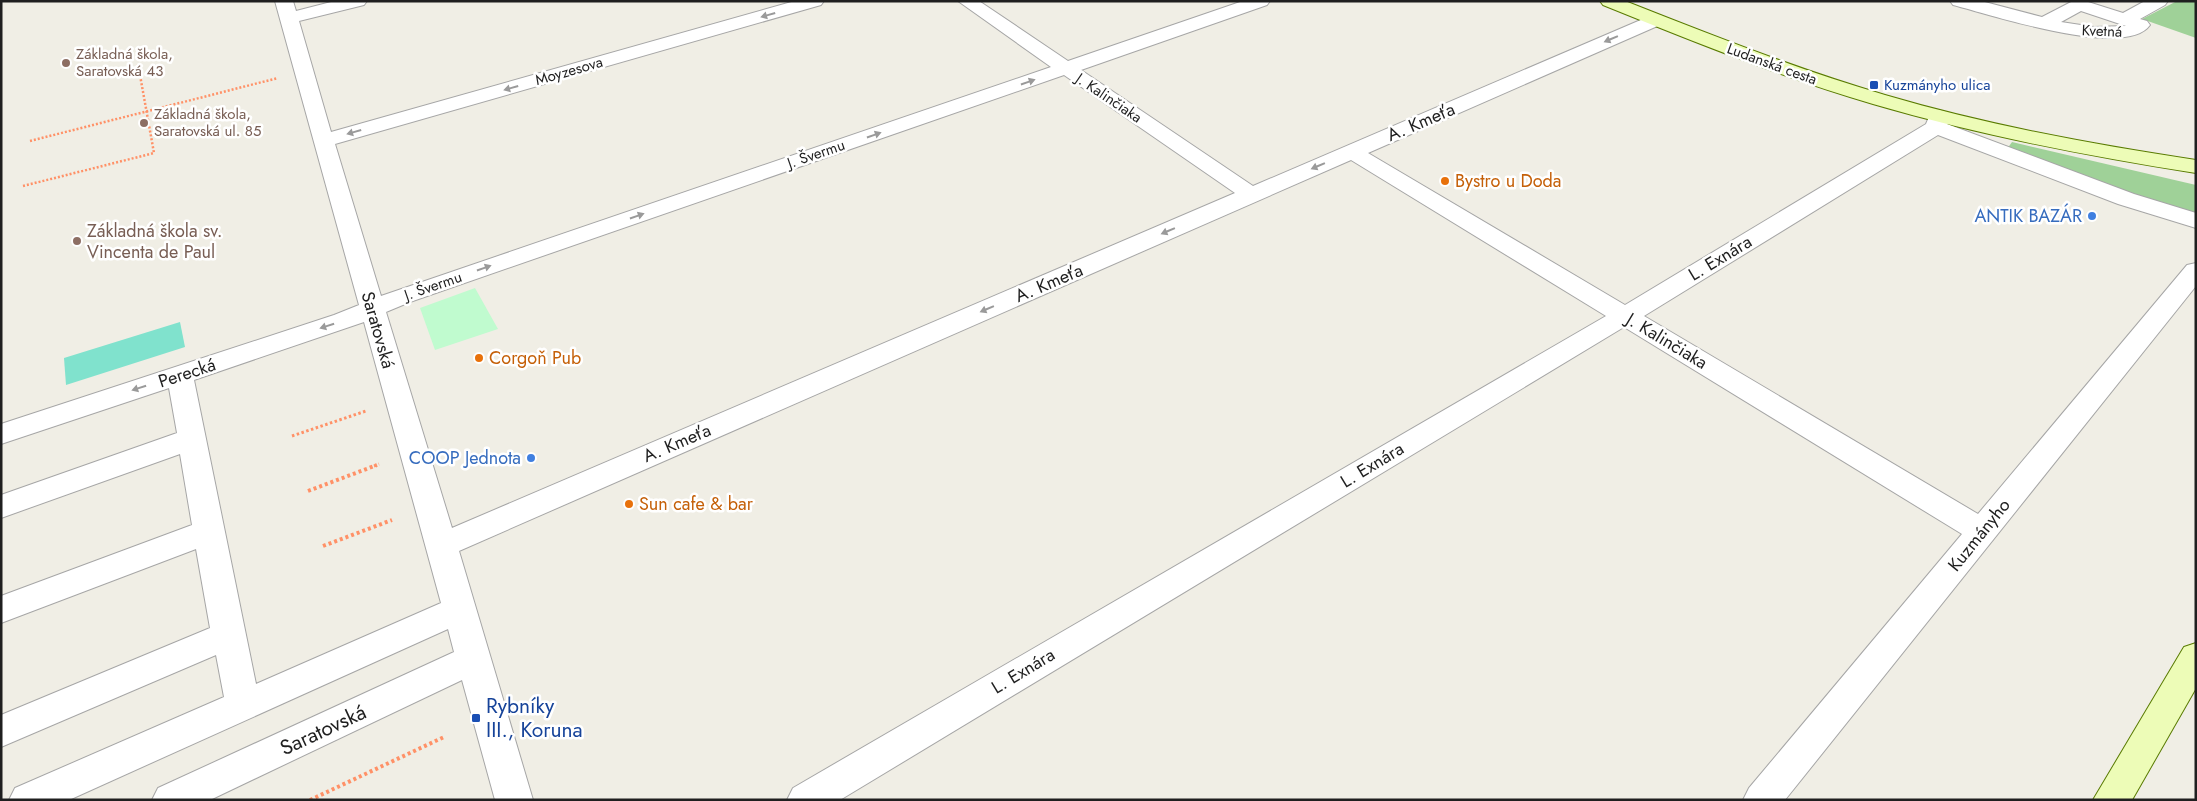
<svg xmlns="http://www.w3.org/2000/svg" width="2197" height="801" font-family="Jost,sans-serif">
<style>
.forest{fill:#9fd198}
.park{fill:#c0fbcf}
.pitch{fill:#80e2cd}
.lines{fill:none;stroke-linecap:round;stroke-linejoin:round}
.street-casing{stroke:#a6a6a6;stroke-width:2}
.secondary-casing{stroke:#597b01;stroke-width:2}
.path-far2{stroke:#ff9167;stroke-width:2.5;stroke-dasharray:2 2;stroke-linecap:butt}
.path-far1{stroke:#ff9167;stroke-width:3;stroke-dasharray:2.5 2.5;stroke-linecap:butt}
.path{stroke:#ff9167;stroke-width:4;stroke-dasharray:3 3;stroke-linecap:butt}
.street{fill:#fff;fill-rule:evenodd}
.secondary{fill:#edfcb7;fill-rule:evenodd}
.oneway{fill:#9a9a9a}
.education-dot{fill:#8d6e63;stroke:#fff;stroke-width:2}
.transit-dot{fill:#1a4fb4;stroke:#fff;stroke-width:2}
.food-dot{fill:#e8710a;stroke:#fff;stroke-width:2}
.shop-dot{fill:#3f7fe0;stroke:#fff;stroke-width:2}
.labels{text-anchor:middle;stroke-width:5;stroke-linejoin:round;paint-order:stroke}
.far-street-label{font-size:15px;fill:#1f1f1f;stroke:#fff}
.far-education-label{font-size:15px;fill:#785e54;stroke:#fff;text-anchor:start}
.far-transit-label{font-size:15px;fill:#164399;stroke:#fff;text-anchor:start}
.street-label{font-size:18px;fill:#1f1f1f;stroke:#fff}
.food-label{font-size:18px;fill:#c56008;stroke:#fff;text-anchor:start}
.shop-label{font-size:18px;fill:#366cbe;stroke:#fff;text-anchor:end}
.education-label{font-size:18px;fill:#785e54;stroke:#fff;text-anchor:start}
.near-transit-label{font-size:21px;fill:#164399;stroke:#fff;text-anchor:start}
.near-street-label{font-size:21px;fill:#1f1f1f;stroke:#fff}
</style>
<rect width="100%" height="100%" fill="#f0eee5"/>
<g class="forest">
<polygon points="2177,1 2196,1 2196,38 2142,19"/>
<polygon points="2012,142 2196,185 2196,216 2007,149"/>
</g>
<polygon class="park" points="475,288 498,329 435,350 420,308"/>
<polygon class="pitch" points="180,322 185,347 66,385 64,358"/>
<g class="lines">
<defs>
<g id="street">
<path d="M275 1H293L296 11 335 1H367L364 5 299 21 331 132 795 1H824L821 5 335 144 381 296 1051 67 958 1H979L1068 61 1243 1H1270L1267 5 1081 70 1253 186 1650 16 1656 15 1662 16 1665 20 1662 24 1368 153 1625 305 1926 124 1931 112 1938 110 1945 112 1948 116 1947 124 2134 194 2196 213V228L2118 204 1938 135 1644 316 1978 514 2187 265 2196 263V286L1785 800H1743L1749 788 1962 534 1624 327 840 800H787L793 788 1606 316 1351 160 459 551 533 800H495L462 680 210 800H152L158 788 454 652 448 629 69 800H9L15 788 224 697 216 655 1 747V715L210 628 196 549 1 623V596L192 525 180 454 1 518V495L177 433 169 388 1 444V424L334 315 359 305ZM1064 75 1235 193 452 528 386 312 410 302ZM364 322 441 603 256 684 194 380Z"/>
<path d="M1950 1H1981L2042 17 2073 1H2085L2123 13 2145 1H2168L2165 5 2140 19 2147 21 2150 25C2126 60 1989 14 1953 5ZM2081 11 2126 26 2094 27 2061 22Z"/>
</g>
<g id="secondary">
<path d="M1600 1H1625C1711 35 1797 69 1885 95 1987 125 2091 144 2196 160V173C2087 156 1979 135 1873 104 1781 77 1692 41 1603 5Z"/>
<polygon points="2196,643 2196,688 2132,800 2093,800 2184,647"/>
</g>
</defs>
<use href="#street" class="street-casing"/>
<use href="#secondary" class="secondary-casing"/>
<g class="path-far2">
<polyline points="30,141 278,78"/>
<polyline points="23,186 154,153 138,64"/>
</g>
<g class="path-far1">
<polyline points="292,436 366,411"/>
<polyline points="374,466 379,464"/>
</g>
<g class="path">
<polyline points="308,491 377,465"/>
<polyline points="323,546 392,520"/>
<polyline points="310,800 444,737"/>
</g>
<use href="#street" class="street"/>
<use href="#secondary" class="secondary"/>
</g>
<defs><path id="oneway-solid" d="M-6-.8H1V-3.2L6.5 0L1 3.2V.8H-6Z" transform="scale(1.25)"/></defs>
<g class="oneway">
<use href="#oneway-solid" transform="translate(768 15) rotate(164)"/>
<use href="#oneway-solid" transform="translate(1611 39) rotate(157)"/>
<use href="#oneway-solid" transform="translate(1028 82) rotate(-19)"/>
<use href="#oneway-solid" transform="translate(511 88) rotate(164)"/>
<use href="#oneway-solid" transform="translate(354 132) rotate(164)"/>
<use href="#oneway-solid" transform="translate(874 135) rotate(-19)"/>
<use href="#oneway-solid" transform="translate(1318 166) rotate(157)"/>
<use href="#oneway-solid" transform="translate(637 216) rotate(-19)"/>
<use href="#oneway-solid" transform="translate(1168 231) rotate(157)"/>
<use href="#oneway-solid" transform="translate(484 268) rotate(-19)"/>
<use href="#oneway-solid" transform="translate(987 309) rotate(157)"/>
<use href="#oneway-solid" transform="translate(327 326) rotate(162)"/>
<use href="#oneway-solid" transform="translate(139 388) rotate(162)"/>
</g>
<g class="education-dot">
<circle cx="66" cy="63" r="5"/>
<circle cx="144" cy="123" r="5"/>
<circle cx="77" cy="241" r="5"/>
</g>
<g class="transit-dot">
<rect x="1869" y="80" width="10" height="10" rx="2.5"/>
<rect x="471" y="713" width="10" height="10" rx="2.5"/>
</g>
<g class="food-dot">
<circle cx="1445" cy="181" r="5"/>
<circle cx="479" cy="358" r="5"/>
<circle cx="629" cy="504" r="5"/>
</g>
<g class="shop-dot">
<circle cx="2092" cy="216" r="5"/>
<circle cx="531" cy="458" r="5"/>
</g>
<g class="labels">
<g class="far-street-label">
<text transform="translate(2102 31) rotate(2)" y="5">Kvetná</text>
<text transform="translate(1772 64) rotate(20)" y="5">Ludanská cesta</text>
<text transform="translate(569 71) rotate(-16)" y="5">Moyzesova</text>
<text transform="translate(1109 98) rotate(34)" y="5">J. Kalinčiaka</text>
<text transform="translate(816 154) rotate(-19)" y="5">J. Švermu</text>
<text transform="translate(433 286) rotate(-19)" y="5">J. Švermu</text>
</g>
<g class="far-education-label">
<text x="76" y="59">Základná škola,<tspan x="76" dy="17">Saratovská 43</tspan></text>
<text x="154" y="119">Základná škola,<tspan x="154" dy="17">Saratovská ul. 85</tspan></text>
</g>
<g class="far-transit-label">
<text x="1884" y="90">Kuzmányho ulica</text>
</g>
<g class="street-label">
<text transform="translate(1421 122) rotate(-23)" y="6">A. Kmeťa</text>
<text transform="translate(1720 258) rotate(-31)" y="6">L. Exnára</text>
<text transform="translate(1049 283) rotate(-23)" y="6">A. Kmeťa</text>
<text transform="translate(378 330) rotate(74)" y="6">Saratovská</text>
<text transform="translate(1667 341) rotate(31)" y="6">J. Kalinčiaka</text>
<text transform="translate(187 373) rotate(-18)" y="6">Perecká</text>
<text transform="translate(677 443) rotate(-23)" y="6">A. Kmeťa</text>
<text transform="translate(1372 465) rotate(-31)" y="6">L. Exnára</text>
<text transform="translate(1979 535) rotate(-51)" y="6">Kuzmányho</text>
<text transform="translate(1023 671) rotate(-31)" y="6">L. Exnára</text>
</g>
<g class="food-label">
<text x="1455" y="187">Bystro u Doda</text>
<text x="489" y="364">Corgoň Pub</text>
<text x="639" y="510">Sun cafe &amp; bar</text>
</g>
<g class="shop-label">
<text x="2082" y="222">ANTIK BAZÁR</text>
<text x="521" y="464">COOP Jednota</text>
</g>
<g class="education-label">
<text x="87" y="237">Základná škola sv.<tspan x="87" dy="21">Vincenta de Paul</tspan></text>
</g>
<g class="near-transit-label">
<text x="486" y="713">Rybníky<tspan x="486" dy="24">III., Koruna</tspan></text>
</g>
<g class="near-street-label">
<text transform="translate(323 730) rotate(-25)" y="7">Saratovská</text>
</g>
</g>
<rect width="2197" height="801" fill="none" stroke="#1f1f1f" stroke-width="5"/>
</svg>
